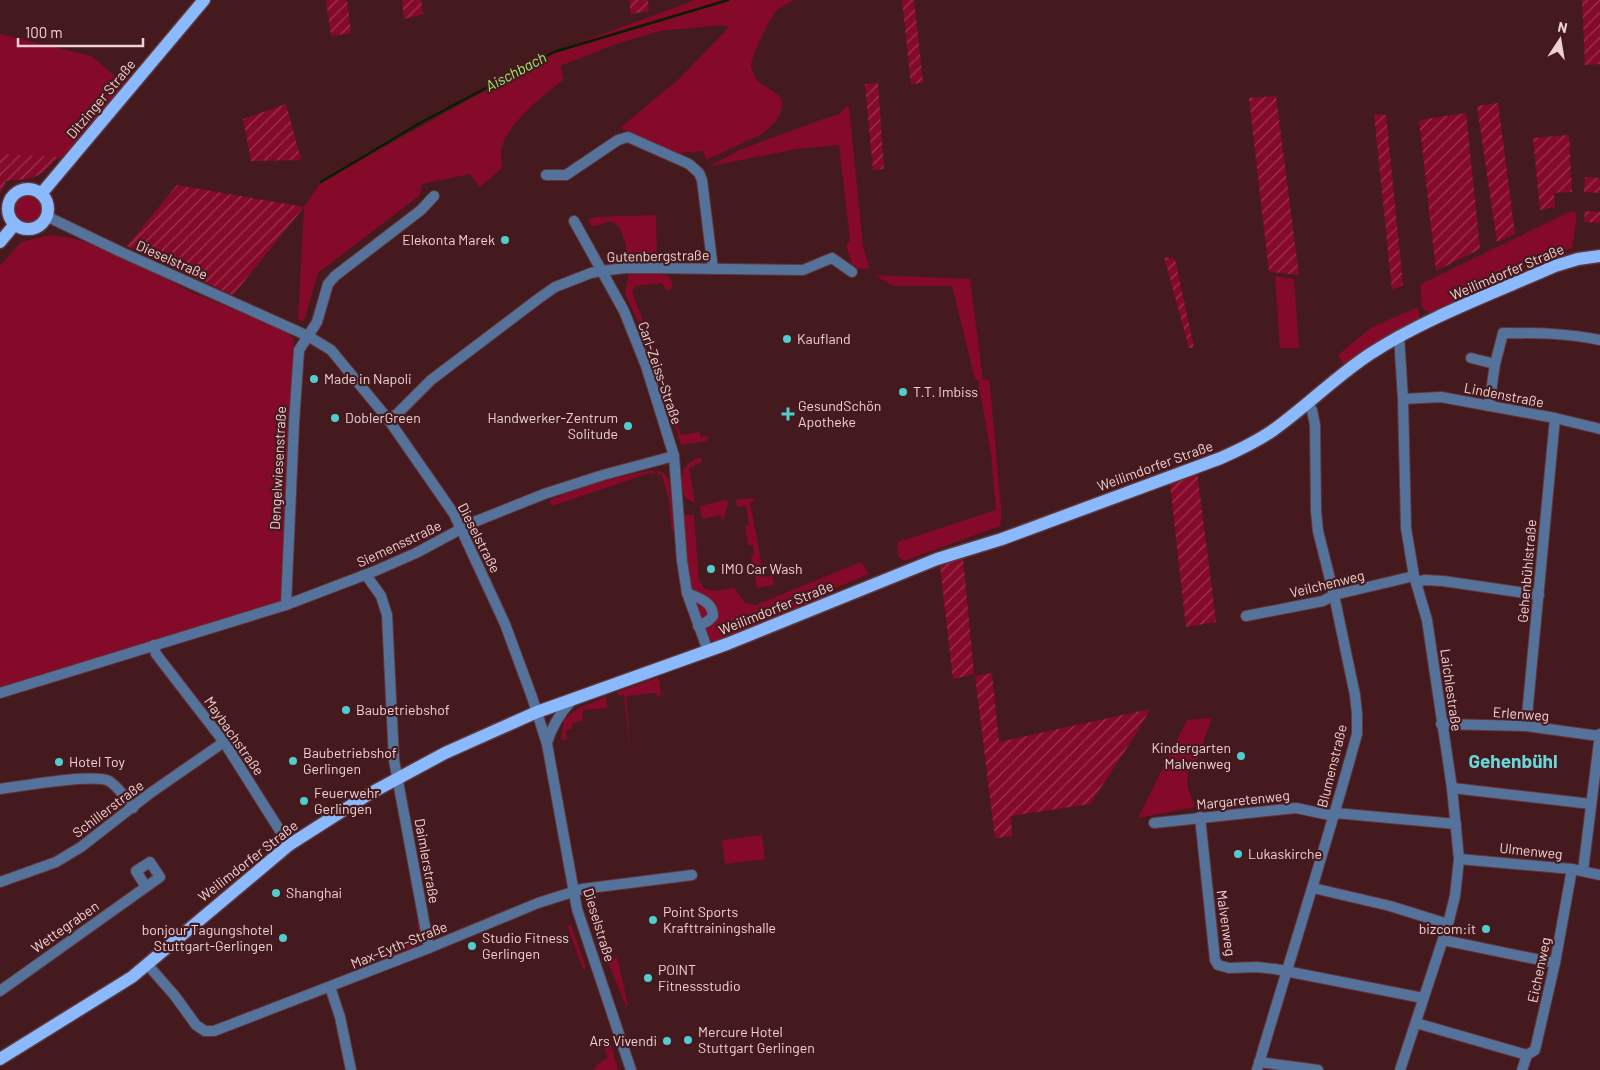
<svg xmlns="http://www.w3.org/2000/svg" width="1600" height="1070" font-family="Barlow,sans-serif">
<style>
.green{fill:#850928}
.garden{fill:url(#garden-furrows)}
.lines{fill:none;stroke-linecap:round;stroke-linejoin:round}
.stream{stroke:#081e00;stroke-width:2.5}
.minor-casing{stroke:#60373b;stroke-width:12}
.major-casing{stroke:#60373b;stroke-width:15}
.minor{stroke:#55729a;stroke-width:10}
.major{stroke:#8abafd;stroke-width:12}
.poi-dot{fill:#52cdce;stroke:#451a1e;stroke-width:2}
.labels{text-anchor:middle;stroke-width:4.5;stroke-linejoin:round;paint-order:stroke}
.street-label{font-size:14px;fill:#efd1d2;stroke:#451a1e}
.poi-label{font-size:14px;fill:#efd1d2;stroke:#451a1e;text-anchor:start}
.water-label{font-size:15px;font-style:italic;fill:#99f36d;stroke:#451a1e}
.district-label{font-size:19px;font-weight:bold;fill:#6ad7d8;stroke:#451a1e}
</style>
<defs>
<pattern id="garden-furrows" width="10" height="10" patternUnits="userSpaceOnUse" patternTransform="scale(1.25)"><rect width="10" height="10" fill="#850928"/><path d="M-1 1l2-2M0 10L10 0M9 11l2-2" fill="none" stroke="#9c3750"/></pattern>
</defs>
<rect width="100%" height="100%" fill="#451a1e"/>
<g class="green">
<path d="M695 0H794C788 3 782 6 777 10 771 16 751 57 751 65 751 69 755 77 757 80 762 86 782 94 782 102 783 117 771 127 760 135L706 160 703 151 679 153 620 128 680 78 729 27 722 25 660 31 616 44 560 66 564 79C545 94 502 127 501 153 501 158 502 163 502 168L480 187 470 174 422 184 420 195 318 273 304 321 298 320 304 207 321 182 554 52Z"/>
<polygon points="0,34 91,56 127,86 67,159 0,154"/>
<polygon points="846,107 849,107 863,247 870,269 853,268 846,245 850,240 839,145 797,149 707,167 742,149 823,119 838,115"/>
<circle cx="29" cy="209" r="14"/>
<polygon points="1571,211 1576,213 1576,222 1572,248 1500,279 1436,310 1429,312 1423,309 1421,300 1421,284"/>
<polygon points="656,215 657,260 610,261 608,259 626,251 626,244 619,226 610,221 592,227 588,220 595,217"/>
<polygon points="51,235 72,238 110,250 193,293 284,329 294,339 291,425 281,604 0,687 0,266 21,242"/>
<polygon points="629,273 662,274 670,277 673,288 666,290 662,283 635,286 632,292 651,343 681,435 699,432 701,437 708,436 707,441 681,445 663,383 645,336 625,294"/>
<path d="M875 275 970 279 983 380 989 379C993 411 995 444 998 476 999 495 1003 507 1000 526L904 561 898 556 897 549 898 542 996 510 991 454 978 381 980 380H975L952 286H893Z"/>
<polygon points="1275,276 1294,279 1299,348 1280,348"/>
<polygon points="1418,307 1420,320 1345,366 1338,355 1372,327"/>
<path d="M701 457 702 462 689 468 695 503 685 498C679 478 680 464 701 457Z"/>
<path d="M649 471H655L654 474 650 473 552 506 550 500C582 487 615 476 649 471Z"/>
<polygon points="657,471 664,473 669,480 674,530 672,530 669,500 662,476 657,474"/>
<polygon points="753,498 754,502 750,502 764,577 772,576 774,585 757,588 751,556 754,555 753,545 748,545 745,526 749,525 746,506 737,507 736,500"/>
<polygon points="724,500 728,502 728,505 722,522 721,515 702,519 700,506"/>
<polygon points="679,515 694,515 699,581 705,589 715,591 734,588 745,603 756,605 861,562 869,574 821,594 820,601 743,638 712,641 698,626 687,593"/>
<polygon points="657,678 659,679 661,694 658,698 656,693 626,696 631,759 624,695 618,696 617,692"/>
<polygon points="606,697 607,708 583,710 582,721 572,723 572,729 566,730 567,739 561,740 564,719 581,707"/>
<path d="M1212 718 1193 771 1189 770C1184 785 1190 793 1195 807L1138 818 1187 720Z"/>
<polygon points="762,835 765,859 725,864 722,840"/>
<polygon points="421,922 423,933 419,945 381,960 377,957 376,953 419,936 417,923"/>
<polygon points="567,925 571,925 586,968 583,969"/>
<polygon points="617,957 628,1005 626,1006 607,960"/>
<polygon points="610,1041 618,1070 593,1070 598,1064 608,1058 603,1044"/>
</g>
<g class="garden">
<polygon points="326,0 347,0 351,33 331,36"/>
<polygon points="402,0 421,0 423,14 404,19"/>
<polygon points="629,0 648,0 649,11 631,14"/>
<polygon points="902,0 914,0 923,83 911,84"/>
<polygon points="1582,0 1600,0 1600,64 1585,65"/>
<polygon points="878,83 884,169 873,170 865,84"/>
<polygon points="1276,96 1299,275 1269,272 1249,98"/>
<polygon points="1498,103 1515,234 1497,242 1477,106"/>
<polygon points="286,104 301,160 251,161 243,119"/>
<polygon points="1466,113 1480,249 1436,271 1419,120"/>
<polygon points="1374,114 1386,115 1403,285 1392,290"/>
<polygon points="1569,135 1572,192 1554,193 1555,207 1540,210 1533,138"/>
<path d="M0 154 58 157C37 180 36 178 6 181L0 194Z"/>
<polygon points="1585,177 1600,178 1600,193 1584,192"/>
<polygon points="177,185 304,207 233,295 127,246"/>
<polygon points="1585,211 1600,212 1600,223 1584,222"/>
<polygon points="1164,257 1175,259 1194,348 1189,348"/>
<polygon points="1197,472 1216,622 1186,627 1170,484"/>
<polygon points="963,558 974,674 953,679 940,566"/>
<polygon points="992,673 999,742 1150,709 1136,734 1090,804 1011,816 1012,836 995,838 975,676"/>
</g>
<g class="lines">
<polyline class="stream" points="321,182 420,123 554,52 728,0"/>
<defs>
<g id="minor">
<polyline points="546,175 566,175 618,140 628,137 689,164 699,173 702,180 713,269"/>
<polyline points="46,216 121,252 308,336 331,350 388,419 454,514 505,624 532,697 547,744 577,909 631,1070"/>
<polyline points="574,221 624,311 646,366 674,456 682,561 687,593 708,651"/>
<polyline points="1399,336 1403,399 1406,528 1414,576 1427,620 1452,788 1459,859 1455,896 1448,924 1400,1070"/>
<polyline points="1471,358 1495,364"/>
<polyline points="1403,399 1441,397 1555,418 1600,429"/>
<path d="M1489 406 1495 364 1503 333C1536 333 1568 333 1600 340"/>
<polyline points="388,419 397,414 431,380 538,299 555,287 591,273 601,271 625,268 650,268 803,270 832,258 852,272"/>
<polyline points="366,575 381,596 387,615 394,760 429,948"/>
<polyline points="1416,582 1425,580 1443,581 1539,595"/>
<path d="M687 593C699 598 713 602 713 616L708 621 698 626"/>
<polyline points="286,605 294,423 299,350 317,322 328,284 335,276 421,210 434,196"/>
<polyline points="1246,616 1323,601 1334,595 1414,576"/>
<polyline points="154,645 156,654 224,742 289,845"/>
<polyline points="0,693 286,605 375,571 416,553 474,522 544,494 603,475 674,456"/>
<polyline points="1441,724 1526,726 1599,736"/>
<polyline points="1526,726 1555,418"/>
<path d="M547 743C552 725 560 713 572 700"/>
<polyline points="1452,788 1591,804"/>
<path d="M0 789C21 786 94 773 109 781 119 787 126 799 133 808"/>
<polyline points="1335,813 1456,824"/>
<polyline points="1200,817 1215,960 1218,965 1229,968 1257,967 1275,969 1423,998"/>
<polyline points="1154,823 1296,808 1334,816"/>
<polyline points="1459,859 1572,869 1600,875"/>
<polyline points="1583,871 1600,734"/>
<polyline points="0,882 56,862 81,847 149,794 224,742"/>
<polyline points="1313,888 1390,906 1448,924"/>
<polyline points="1443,940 1555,963"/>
<polyline points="147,964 175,996 196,1025 205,1031 214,1031 429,948 538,903 582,889 692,875"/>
<polyline points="330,987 340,1017 351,1070"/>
<polyline points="0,991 160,877 150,862 136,871 146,887"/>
<polyline points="1416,1023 1527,1055"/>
<polyline points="1259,1062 1318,1070"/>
<path d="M1257 1070C1290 958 1326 847 1357 734V714L1355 695 1334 595 1318 531 1316 511 1315 425 1312 410 1307 403"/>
<polyline points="1522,1070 1527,1055 1535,1050 1555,963 1572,869"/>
</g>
<g id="major">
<circle cx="28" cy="209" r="20"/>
<polyline points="41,194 204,0"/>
<polyline points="0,242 15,224"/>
<path d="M0 1059 132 977 289 845 369 794 445 753 537 712 727 644 937 559 1002 539 1221 458C1239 450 1256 442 1272 431 1306 407 1335 377 1370 354 1425 318 1494 293 1555 266L1578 259 1600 256"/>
</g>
</defs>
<use href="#minor" class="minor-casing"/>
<use href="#major" class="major-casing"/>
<use href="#minor" class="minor"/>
<use href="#major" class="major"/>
</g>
<g class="poi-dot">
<circle cx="505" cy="240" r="5"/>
<circle cx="787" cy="339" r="5"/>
<circle cx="314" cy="379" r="5"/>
<circle cx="903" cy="392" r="5"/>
<path d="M785.5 406.5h5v5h5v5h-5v5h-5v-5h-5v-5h5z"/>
<circle cx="335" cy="418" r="5"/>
<circle cx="628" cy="426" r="5"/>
<circle cx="711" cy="569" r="5"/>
<circle cx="346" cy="710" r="5"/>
<circle cx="1241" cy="756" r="5"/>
<circle cx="293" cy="761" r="5"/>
<circle cx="59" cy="762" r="5"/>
<circle cx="304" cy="801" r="5"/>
<circle cx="1238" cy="854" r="5"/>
<circle cx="276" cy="893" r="5"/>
<circle cx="653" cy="920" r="5"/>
<circle cx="1486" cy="929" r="5"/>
<circle cx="283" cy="938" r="5"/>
<circle cx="472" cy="946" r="5"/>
<circle cx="648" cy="978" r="5"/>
<circle cx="688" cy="1040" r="5"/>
<circle cx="667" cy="1041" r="5"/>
</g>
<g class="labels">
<g class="street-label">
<text transform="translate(101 99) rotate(-50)" y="5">Ditzinger Straße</text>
<text transform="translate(658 256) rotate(-1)" y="5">Gutenbergstraße</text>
<text transform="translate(172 260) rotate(24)" y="5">Dieselstraße</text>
<text transform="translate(1507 272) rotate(-23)" y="5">Weilimdorfer Straße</text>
<text transform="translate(660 373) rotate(71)" y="5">Carl-Zeiss-Straße</text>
<text transform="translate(1504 395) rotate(11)" y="5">Lindenstraße</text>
<text transform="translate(1155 466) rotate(-20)" y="5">Weilimdorfer Straße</text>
<text transform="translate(278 468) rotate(-87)" y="5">Dengelwiesenstraße</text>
<text transform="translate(479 538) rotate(63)" y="5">Dieselstraße</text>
<text transform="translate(399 544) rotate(-25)" y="5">Siemensstraße</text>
<text transform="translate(1527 571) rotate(-85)" y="5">Gehenbühlstraße</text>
<text transform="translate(1327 584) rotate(-14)" y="5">Veilchenweg</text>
<text transform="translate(776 608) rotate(-22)" y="5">Weilimdorfer Straße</text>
<text transform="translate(1451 690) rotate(82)" y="5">Laichlestraße</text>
<text transform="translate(1521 714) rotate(4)" y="5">Erlenweg</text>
<text transform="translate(234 736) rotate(55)" y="5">Maybachstraße</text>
<text transform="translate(1332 766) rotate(-76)" y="5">Blumenstraße</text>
<text transform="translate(1243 800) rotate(-6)" y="5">Margaretenweg</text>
<text transform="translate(108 809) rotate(-37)" y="5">Schillerstraße</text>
<text transform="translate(1531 851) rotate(6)" y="5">Ulmenweg</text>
<text transform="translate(248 861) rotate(-38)" y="5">Weilimdorfer Straße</text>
<text transform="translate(427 861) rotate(80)" y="5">Daimlerstraße</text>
<text transform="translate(1226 923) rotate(82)" y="5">Malvenweg</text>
<text transform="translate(599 925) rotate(73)" y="5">Dieselstraße</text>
<text transform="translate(65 927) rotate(-35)" y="5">Wettegraben</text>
<text transform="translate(399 945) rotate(-22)" y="5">Max-Eyth-Straße</text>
<text transform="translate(1539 970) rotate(-78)" y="5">Eichenweg</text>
</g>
<g class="poi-label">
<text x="495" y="245" text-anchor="end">Elekonta Marek</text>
<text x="797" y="344">Kaufland</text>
<text x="324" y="384">Made in Napoli</text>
<text x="913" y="397">T.T. Imbiss</text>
<text x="798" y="411">GesundSchön<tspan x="798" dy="16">Apotheke</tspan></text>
<text x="345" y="423">DoblerGreen</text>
<text x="618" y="423" text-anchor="end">Handwerker-Zentrum<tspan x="618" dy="16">Solitude</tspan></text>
<text x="721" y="574">IMO Car Wash</text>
<text x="356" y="715">Baubetriebshof</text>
<text x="1231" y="753" text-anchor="end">Kindergarten<tspan x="1231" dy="16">Malvenweg</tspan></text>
<text x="303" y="758">Baubetriebshof<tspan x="303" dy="16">Gerlingen</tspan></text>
<text x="69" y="767">Hotel Toy</text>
<text x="314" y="798">Feuerwehr<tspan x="314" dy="16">Gerlingen</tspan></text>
<text x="1248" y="859">Lukaskirche</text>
<text x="286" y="898">Shanghai</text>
<text x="663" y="917">Point Sports<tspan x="663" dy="16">Krafttrainingshalle</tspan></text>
<text x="1476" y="934" text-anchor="end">bizcom:it</text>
<text x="273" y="935" text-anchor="end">bonjour Tagungshotel<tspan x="273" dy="16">Stuttgart-Gerlingen</tspan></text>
<text x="482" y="943">Studio Fitness<tspan x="482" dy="16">Gerlingen</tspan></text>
<text x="658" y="975">POINT<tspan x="658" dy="16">Fitnessstudio</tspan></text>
<text x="698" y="1037">Mercure Hotel<tspan x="698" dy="16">Stuttgart Gerlingen</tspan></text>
<text x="657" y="1046" text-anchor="end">Ars Vivendi</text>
</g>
<g class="water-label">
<text transform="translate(516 72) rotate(-28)" y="5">Aischbach</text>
</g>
<g class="district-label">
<text x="1513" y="768">Gehenbühl</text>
</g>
</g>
<g transform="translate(1560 40) rotate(12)" stroke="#451a1e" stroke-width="4" paint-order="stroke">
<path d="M0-4L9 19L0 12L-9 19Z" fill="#efd1d2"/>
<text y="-8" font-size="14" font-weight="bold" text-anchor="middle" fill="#efd1d2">N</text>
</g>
<path d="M18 38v8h125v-8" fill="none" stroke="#efd1d2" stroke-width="2.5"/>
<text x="25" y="38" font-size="15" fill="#efd1d2" stroke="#451a1e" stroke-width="4" paint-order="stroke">100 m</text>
</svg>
